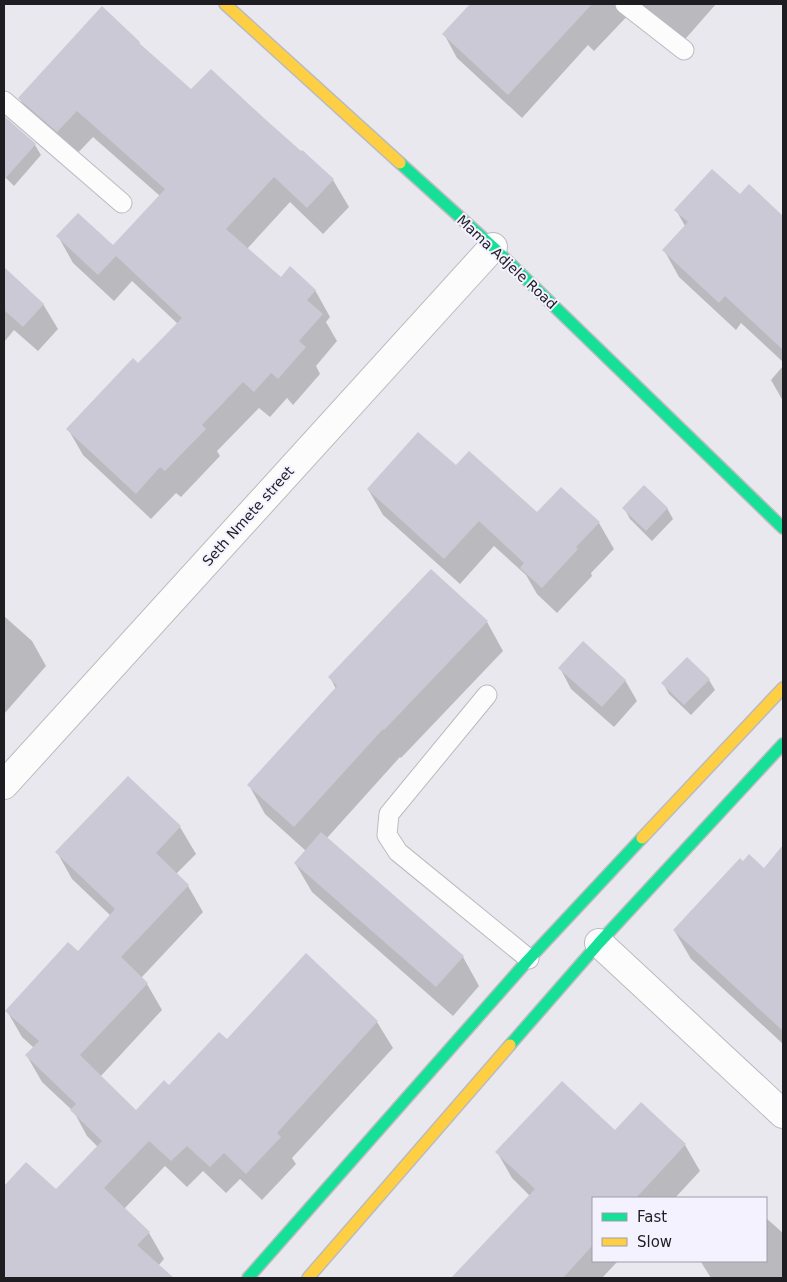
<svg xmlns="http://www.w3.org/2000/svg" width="787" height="1282" viewBox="0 0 787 1282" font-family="'DejaVu Sans',sans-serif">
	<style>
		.shadow { fill: #0003 }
		.building { fill: #ccc9d6 }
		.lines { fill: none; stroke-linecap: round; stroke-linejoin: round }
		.lane-casing { stroke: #bbbbbf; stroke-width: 21 }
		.street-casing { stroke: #bbbbbf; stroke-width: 30 }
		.fast-casing { stroke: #bbbbbf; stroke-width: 14 }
		.slow-casing { stroke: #bbbbbf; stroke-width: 14 }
		.lane { stroke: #fcfcfc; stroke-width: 19 }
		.street { stroke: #fcfcfc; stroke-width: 28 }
		.fast { stroke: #16e098; stroke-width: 11 }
		.slow { stroke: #ffcf43; stroke-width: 11 }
		.labels { text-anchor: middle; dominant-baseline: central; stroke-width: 4; stroke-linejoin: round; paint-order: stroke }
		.street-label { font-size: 14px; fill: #1e1d22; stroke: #f4f2ff }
	</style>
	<rect width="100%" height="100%" fill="#e9e8ee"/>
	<!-- shadow -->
	<g class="shadow">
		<polygon points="472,4 716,4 680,45 635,8 594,51 588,45 522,118 457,58 444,34"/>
		<polygon points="139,42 141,47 191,91 301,153 303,151 333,180 349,207 323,234 290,202 247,249 281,279 315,290 330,317 326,322 337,341 316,366 320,374 293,405 287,398 270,417 259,408 217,451 220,456 181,497 176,493 151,519 83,455 68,429 139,365 178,324 132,281 114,301 73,263 58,236 113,247 160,196 93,137 73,158 35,125 20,99"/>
		<polygon points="4,117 35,145 41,155 14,186 4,176"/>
		<polygon points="749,186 783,218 783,362 741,323 736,330 679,277 664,250 685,226 676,210 740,196"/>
		<polygon points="4,268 43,304 58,329 38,351 14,330 4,342"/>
		<polygon points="783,366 783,401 771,380"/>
		<polygon points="456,467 537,514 599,523 614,549 591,573 592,576 557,613 537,594 526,575 494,546 460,584 383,515 368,489"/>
		<polygon points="624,508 667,508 673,519 652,541 630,519"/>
		<polygon points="4,616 32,641 46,666 4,714"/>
		<polygon points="487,622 503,651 401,758 400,757 327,838 463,957 479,986 453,1016 312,892 295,863 306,851 265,814 249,785 336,689 330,677"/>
		<polygon points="560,668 625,680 637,701 614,727 571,689"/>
		<polygon points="709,680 715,690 691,715 669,694 663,683"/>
		<polygon points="128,778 180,827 196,854 176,874 188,886 203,912 141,978 147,984 162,1010 100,1077 136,1112 227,1041 377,1022 393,1048 292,1158 296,1164 262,1200 240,1179 226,1193 203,1171 187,1187 165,1166 124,1209 149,1233 164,1259 158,1266 172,1278 4,1278 4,1188 26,1163 56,1191 98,1147 87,1136 74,1112 42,1082 27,1056 34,1048 22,1037 7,1011 78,953 111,916 72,879 57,852"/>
		<polygon points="783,860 783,1044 691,959 674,930 743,863 764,869 778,866"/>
		<polygon points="641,1104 685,1145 700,1171 675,1198 593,1198 593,1261 618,1261 602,1278 452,1278 530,1196 512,1178 497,1152 616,1131"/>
		<polygon points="766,1218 783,1233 783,1278 711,1278 701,1262 703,1261 766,1261"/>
	</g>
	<!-- building -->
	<g class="building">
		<polygon points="470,4 592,4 508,95 442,34"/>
		<polygon points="102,6 140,42 139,43 191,89 211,69 265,119 301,151 302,150 334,179 307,208 274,177 226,229 281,277 290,266 316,290 307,300 323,314 299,341 306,347 278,379 271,373 254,392 243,382 202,425 206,429 165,471 160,467 136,494 66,429 133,358 138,363 182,318 116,256 98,275 56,236 78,213 113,245 165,189 77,111 57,132 18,98"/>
		<polygon points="4,116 36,144 4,180"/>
		<polygon points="712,169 740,194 749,184 783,216 783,350 725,296 719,303 662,250 688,222 674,210"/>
		<polygon points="4,267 44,304 23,327 4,310"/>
		<polygon points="418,432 456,465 469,451 537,512 561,487 600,522 576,547 578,549 542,588 520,568 524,563 479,521 444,559 367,489"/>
		<polygon points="644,485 668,508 646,531 622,508"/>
		<polygon points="431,569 488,621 384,730 383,729 294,827 247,785 337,686 328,677"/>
		<polygon points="583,641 626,680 602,707 558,668"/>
		<polygon points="687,657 710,679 684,705 661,683"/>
		<polygon points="128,776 181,826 156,853 189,885 121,957 148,983 80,1055 136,1110 164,1080 169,1085 219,1032 227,1039 306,953 378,1021 277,1133 281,1137 246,1174 224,1153 210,1167 187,1146 171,1161 149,1141 104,1188 150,1232 137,1245 174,1278 4,1278 4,1186 26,1162 56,1189 102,1141 70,1110 76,1104 25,1055 39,1041 5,1011 68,942 78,951 115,909 55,852"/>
		<polygon points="321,832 464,956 436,987 294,863"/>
		<polygon points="783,845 783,1031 673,930 740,858 743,861 749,854 764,868"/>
		<polygon points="562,1081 615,1130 641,1102 686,1144 636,1198 593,1198 593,1245 563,1278 451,1278 535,1189 495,1152"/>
	</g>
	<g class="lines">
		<defs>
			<g id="lane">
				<polyline points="625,4 684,50"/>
				<polyline points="4,101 122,203"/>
				<polyline points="487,695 389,814 387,835 398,852 529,959"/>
			</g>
			<g id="street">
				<polyline points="4,785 493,247"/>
				<polyline points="599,943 783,1114"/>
			</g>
			<g id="fast">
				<polyline points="400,163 493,247 783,528"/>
				<polyline points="510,1045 599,943 783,744"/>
				<polyline points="248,1278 529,959 642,838"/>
			</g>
			<g id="slow">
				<polyline points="225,4 400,163"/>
				<polyline points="642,838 783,688"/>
				<polyline points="308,1278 510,1045"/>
			</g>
		</defs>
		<!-- lane casing -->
		<use href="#lane" class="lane-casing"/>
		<!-- street casing -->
		<use href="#street" class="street-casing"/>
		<!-- fast casing -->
		<use href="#fast" class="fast-casing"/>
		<!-- slow casing -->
		<use href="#slow" class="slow-casing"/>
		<!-- lane -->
		<use href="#lane" class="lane"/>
		<!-- street -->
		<use href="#street" class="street"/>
		<!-- fast -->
		<use href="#fast" class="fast"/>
		<!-- slow -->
		<use href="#slow" class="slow"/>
	</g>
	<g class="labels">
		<!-- street labels -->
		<g class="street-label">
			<text transform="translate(507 262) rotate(43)">Mama Adjele Road</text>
			<text transform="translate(248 516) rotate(-48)">Seth Nmete street</text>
		</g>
	</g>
	<!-- border -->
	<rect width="787" height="1282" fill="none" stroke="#1e1d22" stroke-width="10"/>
	<!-- legend -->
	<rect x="592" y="1197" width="175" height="65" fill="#f4f2ff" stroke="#9e9da7"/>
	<rect x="602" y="1213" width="25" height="8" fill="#16e098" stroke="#9e9da7"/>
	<text x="637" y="1222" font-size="15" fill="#1e1d22">Fast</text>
	<rect x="602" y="1238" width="25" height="8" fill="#ffcf43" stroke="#9e9da7"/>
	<text x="637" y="1247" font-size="15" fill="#1e1d22">Slow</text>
</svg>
